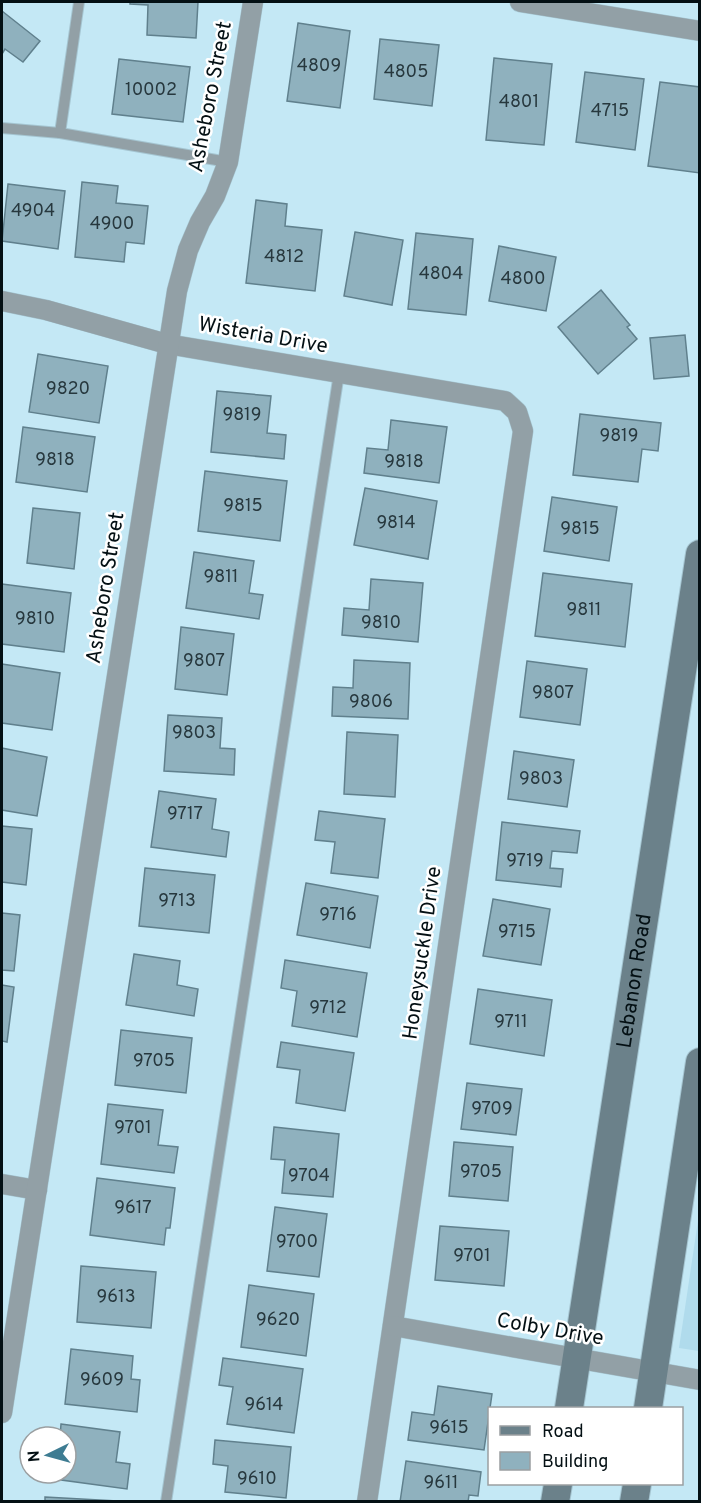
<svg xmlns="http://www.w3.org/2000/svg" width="701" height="1503" viewBox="0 0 701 1503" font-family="Overpass,sans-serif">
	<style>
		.built { fill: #b0dbec }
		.building { fill: #8fb1be; stroke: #60808d; stroke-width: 1.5 }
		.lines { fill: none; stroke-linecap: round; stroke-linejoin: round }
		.lane-casing { stroke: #a5c5d1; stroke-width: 12 }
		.street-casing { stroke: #a5c5d1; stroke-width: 21 }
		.secondary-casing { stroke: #a5c5d1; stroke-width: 30 }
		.lane { stroke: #92a0a6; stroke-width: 10 }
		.street { stroke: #92a0a6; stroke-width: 20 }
		.secondary { stroke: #6b818a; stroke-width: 28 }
		.labels { text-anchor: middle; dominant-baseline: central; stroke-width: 5; stroke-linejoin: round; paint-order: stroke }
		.number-label { font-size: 18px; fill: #27383e }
		.street-label { font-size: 21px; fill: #041014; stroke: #fff }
	</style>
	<rect width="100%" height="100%" fill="#c4e8f5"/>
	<!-- built -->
	<polygon class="built" points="699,1214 699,1351 679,1348"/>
	<!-- building -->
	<g class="building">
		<polygon points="130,2 198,2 196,38 147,35 148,5 130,4"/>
		<polygon points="2,11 40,41 23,62 5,49 2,54"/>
		<polygon points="298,23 350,31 340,108 287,101"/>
		<polygon points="380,39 439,45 432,106 374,99"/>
		<polygon points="494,58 552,64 544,145 486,140"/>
		<polygon points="119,59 190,67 183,122 112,114"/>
		<polygon points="585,72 644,79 635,150 576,142"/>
		<polygon points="660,82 700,87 700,173 648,166"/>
		<polygon points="82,182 118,186 116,203 148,206 144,244 126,242 124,262 75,257"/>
		<polygon points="8,184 65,191 58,249 2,241"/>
		<polygon points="256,200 287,204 285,226 322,230 315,291 246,283"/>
		<polygon points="355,232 403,240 392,305 344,296"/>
		<polygon points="416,233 473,239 466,315 408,309"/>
		<polygon points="499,246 556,257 546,311 489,301"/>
		<polygon points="601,290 630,325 627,327 637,339 598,374 558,327"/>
		<polygon points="685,335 689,376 654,379 650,338"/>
		<polygon points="38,354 108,366 99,423 29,412"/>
		<polygon points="217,391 271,396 267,433 286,435 284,459 211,452"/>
		<polygon points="580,414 661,423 658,451 642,449 638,482 573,475"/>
		<polygon points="391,420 447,427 439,483 364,473 367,448 388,450"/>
		<polygon points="23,427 95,437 87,492 16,482"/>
		<polygon points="205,471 287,481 280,541 198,531"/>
		<polygon points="365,488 437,501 428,559 354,545"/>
		<polygon points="552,497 617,507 609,561 544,551"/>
		<polygon points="33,508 80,513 74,569 27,563"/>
		<polygon points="194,552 254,561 249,593 263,595 259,619 186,608"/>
		<polygon points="543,573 632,584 625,647 535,636"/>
		<polygon points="371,579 423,583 418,642 342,635 344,608 369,610"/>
		<polygon points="2,584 71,593 64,652 2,644"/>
		<polygon points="181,627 234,634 227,695 175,689"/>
		<polygon points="354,660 410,663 408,719 332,716 333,687 353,688"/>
		<polygon points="527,661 587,669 580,725 520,717"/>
		<polygon points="2,664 60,673 52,730 2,723"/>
		<polygon points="168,715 222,718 220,748 235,749 234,775 164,771"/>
		<polygon points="347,732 398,735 395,797 344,794"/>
		<polygon points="2,748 47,757 37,816 2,810"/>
		<polygon points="514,751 574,760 567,807 508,799"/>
		<polygon points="159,791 216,799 212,829 229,832 226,857 151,847"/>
		<polygon points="319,811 385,819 378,878 331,873 335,842 315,840"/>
		<polygon points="502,822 580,831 577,853 552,851 550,868 563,869 561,887 496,880"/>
		<polygon points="2,826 32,829 26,885 2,882"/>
		<polygon points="145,868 215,875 209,933 139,926"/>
		<polygon points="306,883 378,896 370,948 297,935"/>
		<polygon points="493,899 550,909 541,965 483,956"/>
		<polygon points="2,913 20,915 14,971 2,970"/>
		<polygon points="134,954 180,961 177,985 198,989 194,1016 126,1005"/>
		<polygon points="285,960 367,973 357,1037 292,1026 297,991 281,988"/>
		<polygon points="2,985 14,987 7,1042 2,1041"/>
		<polygon points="478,989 552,1000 544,1056 470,1044"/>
		<polygon points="121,1030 192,1038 186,1093 115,1085"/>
		<polygon points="281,1042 354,1053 345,1111 296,1103 300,1070 277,1067"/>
		<polygon points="467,1083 522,1089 516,1135 461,1129"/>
		<polygon points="108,1104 163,1110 158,1145 178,1147 174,1173 101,1164"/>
		<polygon points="274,1127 339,1134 333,1197 282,1193 285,1160 271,1159"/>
		<polygon points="454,1142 513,1147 508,1201 449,1196"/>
		<polygon points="97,1178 175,1188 170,1228 166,1228 164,1245 90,1235"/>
		<polygon points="275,1207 327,1214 319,1277 267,1271"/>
		<polygon points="440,1226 509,1231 504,1286 435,1280"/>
		<polygon points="81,1266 156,1272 151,1328 77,1322"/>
		<polygon points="249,1285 314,1294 306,1356 241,1347"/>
		<polygon points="71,1349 133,1356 131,1379 140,1380 137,1412 65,1404"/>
		<polygon points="223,1358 303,1369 294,1433 227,1424 233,1387 219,1385"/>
		<polygon points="438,1386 492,1394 484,1450 408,1440 412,1412 434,1415"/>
		<polygon points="61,1424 120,1432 116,1462 130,1464 127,1489 54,1479 55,1473 66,1473 66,1437 60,1437"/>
		<polygon points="215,1440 291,1447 286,1498 225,1492 228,1466 213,1464"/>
		<polygon points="406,1461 481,1472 478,1496 469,1495 468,1502 400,1502"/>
		<polygon points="45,1497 117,1501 117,1502 45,1502"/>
	</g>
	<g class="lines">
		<defs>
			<g id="lane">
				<polyline points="2,128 60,133 228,162"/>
				<polyline points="60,133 79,2"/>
				<polyline points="166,1502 339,373"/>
			</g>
			<g id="street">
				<polyline points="520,2 700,31"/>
				<polyline points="2,301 46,310 167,344 505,401 517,412 523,431 367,1502"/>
				<polyline points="2,1184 37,1190"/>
				<polyline points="393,1326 700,1380"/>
				<polyline points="2,1413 177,291 188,250 200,222 215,196 228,162 253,2"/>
			</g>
			<g id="secondary">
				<path id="s1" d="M 569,1408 L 700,554"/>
				<polyline points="648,1408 700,1062"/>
				<polyline points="555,1502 558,1484"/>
				<polyline points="634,1502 637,1484"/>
			</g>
		</defs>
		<!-- lane casing -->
		<use href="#lane" class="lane-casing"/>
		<!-- street casing -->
		<use href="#street" class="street-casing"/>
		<!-- secondary casing -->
		<use href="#secondary" class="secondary-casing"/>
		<!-- lane -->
		<use href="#lane" class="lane"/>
		<!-- street -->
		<use href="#street" class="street"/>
		<!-- secondary -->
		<use href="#secondary" class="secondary"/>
	</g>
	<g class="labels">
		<!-- number labels -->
		<g class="number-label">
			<text x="319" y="66">4809</text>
			<text x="406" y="72">4805</text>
			<text x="151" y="90">10002</text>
			<text x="519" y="102">4801</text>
			<text x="610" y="111">4715</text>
			<text x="33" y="211">4904</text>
			<text x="112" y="224">4900</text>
			<text x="284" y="257">4812</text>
			<text x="441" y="274">4804</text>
			<text x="523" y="279">4800</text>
			<text x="68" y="389">9820</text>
			<text x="242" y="415">9819</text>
			<text x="619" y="436">9819</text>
			<text x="55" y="460">9818</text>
			<text x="404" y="462">9818</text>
			<text x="243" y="506">9815</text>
			<text x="396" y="523">9814</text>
			<text x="580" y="529">9815</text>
			<text x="221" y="577">9811</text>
			<text x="584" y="610">9811</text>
			<text x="35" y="619">9810</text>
			<text x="381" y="623">9810</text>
			<text x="204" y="661">9807</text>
			<text x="553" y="693">9807</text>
			<text x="371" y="702">9806</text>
			<text x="194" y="733">9803</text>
			<text x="541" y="779">9803</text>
			<text x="185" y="814">9717</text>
			<text x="525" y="861">9719</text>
			<text x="177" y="901">9713</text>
			<text x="338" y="915">9716</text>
			<text x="517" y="932">9715</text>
			<text x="328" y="1008">9712</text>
			<text x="511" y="1022">9711</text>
			<text x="154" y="1061">9705</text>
			<text x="492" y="1109">9709</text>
			<text x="133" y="1128">9701</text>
			<text x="481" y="1172">9705</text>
			<text x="309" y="1176">9704</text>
			<text x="133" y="1208">9617</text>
			<text x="297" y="1242">9700</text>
			<text x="472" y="1256">9701</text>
			<text x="116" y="1297">9613</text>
			<text x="278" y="1320">9620</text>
			<text x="102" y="1380">9609</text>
			<text x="264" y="1405">9614</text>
			<text x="449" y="1428">9615</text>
			<text x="257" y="1479">9610</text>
			<text x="441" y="1483">9611</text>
		</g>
		<!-- street labels -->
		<g class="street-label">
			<text transform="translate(211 97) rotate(-79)">Asheboro Street</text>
			<text transform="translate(263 336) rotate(10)">Wisteria Drive</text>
			<text transform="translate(106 588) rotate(-81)">Asheboro Street</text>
			<text transform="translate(423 953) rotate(-82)">Honeysuckle Drive</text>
			<text stroke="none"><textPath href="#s1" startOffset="432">Lebanon Road</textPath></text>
			<text transform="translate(550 1330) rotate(10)">Colby Drive</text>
		</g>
	</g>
	<!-- border -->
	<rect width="701" height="1503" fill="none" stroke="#041014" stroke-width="6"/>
	<!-- legend -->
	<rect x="488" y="1407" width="195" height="78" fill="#ffffff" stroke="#9b9fa1" stroke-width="1.5"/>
	<rect x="500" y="1426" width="30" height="9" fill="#6b818a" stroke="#9b9fa1" stroke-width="1.5"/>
	<text x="542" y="1437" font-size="18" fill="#041014">Road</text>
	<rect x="500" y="1452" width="30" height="18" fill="#8fb1be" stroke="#9b9fa1" stroke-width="1.5"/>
	<text x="542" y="1467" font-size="18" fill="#041014">Building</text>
	<!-- north arrow -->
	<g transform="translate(48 1455) rotate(265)"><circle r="28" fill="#ffffff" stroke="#9b9fa1" stroke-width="1.5"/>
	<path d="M0-4.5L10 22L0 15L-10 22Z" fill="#3e7c92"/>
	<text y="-9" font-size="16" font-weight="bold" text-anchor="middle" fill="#041014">N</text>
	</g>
</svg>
